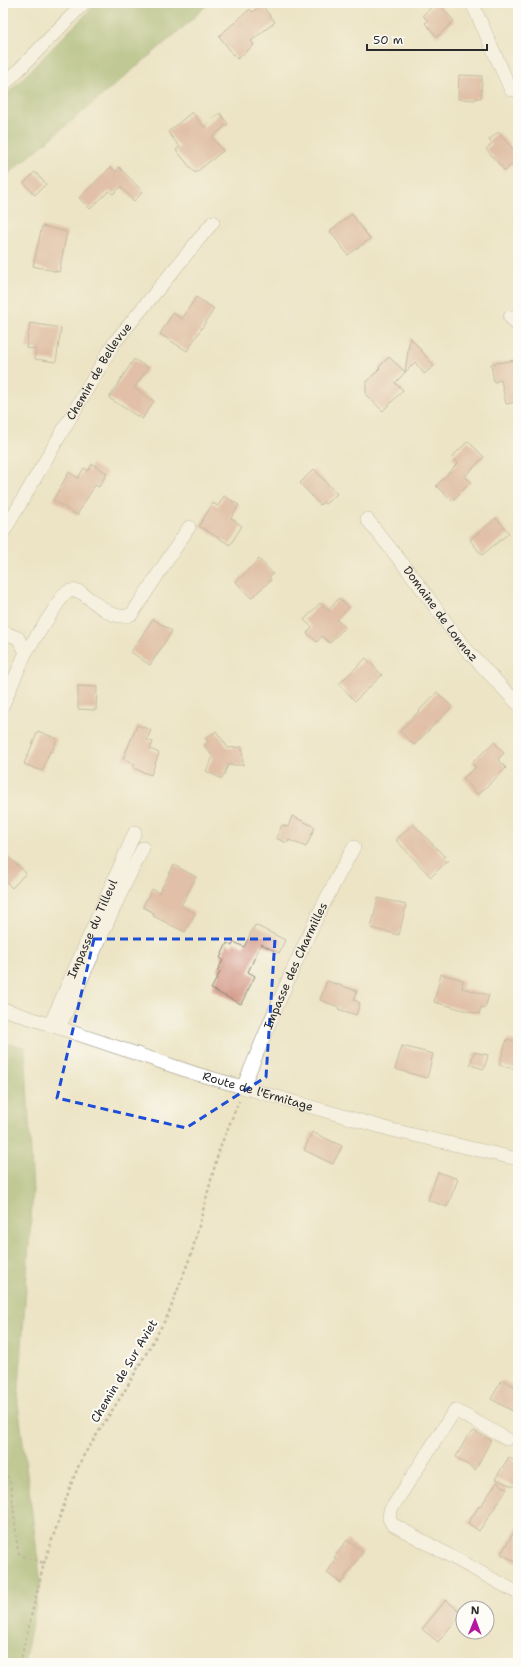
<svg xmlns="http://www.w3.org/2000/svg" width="521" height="1666" viewBox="0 0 521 1666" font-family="'Shantell Sans',sans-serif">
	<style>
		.forest { fill: #8aa75a; stroke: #5a6942 }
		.building { fill: #d29583 }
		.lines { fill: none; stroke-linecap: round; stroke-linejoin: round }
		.minor-casing { stroke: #8c8878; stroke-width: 14 }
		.path { stroke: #8c8878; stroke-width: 2.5; stroke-dasharray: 3 3; stroke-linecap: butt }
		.minor { stroke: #fff; stroke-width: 13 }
		.marked { fill: none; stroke: #1d4ed8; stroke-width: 3; stroke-dasharray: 8 5; stroke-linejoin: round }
		.labels { text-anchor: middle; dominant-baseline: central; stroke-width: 4; stroke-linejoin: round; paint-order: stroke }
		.street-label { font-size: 12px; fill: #2b2b2b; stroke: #fdfcf7 }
	</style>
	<rect width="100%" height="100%" fill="#fdfcf7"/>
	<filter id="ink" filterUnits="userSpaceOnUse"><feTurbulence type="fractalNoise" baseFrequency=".025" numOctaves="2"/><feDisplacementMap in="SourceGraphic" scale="8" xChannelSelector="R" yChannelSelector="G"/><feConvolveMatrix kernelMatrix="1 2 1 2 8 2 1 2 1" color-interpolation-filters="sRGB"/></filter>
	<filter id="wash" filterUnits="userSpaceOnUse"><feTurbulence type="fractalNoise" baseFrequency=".012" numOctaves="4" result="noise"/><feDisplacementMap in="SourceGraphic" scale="16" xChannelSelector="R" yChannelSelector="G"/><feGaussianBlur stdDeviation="0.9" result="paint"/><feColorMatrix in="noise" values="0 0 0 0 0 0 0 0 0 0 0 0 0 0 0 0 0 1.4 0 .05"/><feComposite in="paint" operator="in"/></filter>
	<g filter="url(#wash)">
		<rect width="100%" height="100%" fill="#ece4c4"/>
		<!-- forest -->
		<g class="forest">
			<polygon points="97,3 209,3 185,26 6,176 3,187 3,98"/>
			<polygon points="3,1042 25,1047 33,1190 18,1403 41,1583 24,1663 3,1663"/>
		</g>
		<g id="blocks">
			<!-- building -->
			<g class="building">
				<polygon points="436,3 438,3 454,21 437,37 425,23 428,21 423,15"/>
				<polygon points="262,5 275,22 251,41 254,45 237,59 219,36 250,9 252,12"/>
				<polygon points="459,75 482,76 481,98 475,98 475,100 458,99"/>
				<polygon points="192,112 204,127 220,113 228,124 212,137 223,151 195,173 176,150 180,147 168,132"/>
				<polygon points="498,132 518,155 518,166 511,165 505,171 486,149 492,144 489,140"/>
				<polygon points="111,167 116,172 119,167 143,192 134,201 121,187 113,194 109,191 90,209 79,198"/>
				<polygon points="35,172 46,184 35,195 24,183"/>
				<polygon points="352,214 370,239 348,255 330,231"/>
				<polygon points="42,226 67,232 59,272 33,266"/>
				<polygon points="196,297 214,309 187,351 160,334 173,313 182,319"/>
				<polygon points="30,323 61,328 56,362 35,359 36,349 26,348"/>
				<polygon points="410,337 434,366 424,374 415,362 395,383 403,390 383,411 366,395 366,383 380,368 379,367 389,357 405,372"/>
				<polygon points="134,359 148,368 134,388 154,401 142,419 109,398"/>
				<polygon points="515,360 516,365 518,364 518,402 506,404 501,380 494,382 491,364"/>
				<polygon points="468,441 484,457 465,476 471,482 452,501 436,486 458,463 452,457"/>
				<polygon points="92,464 107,473 99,487 95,485 77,515 53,500 69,472 78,478 84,468 88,471"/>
				<polygon points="314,469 337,494 325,504 323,502 320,505 300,483"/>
				<polygon points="224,496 239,505 231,518 242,526 230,545 199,526 213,503 218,506"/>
				<polygon points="496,518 509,533 482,555 470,540"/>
				<polygon points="259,559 273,574 269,577 271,580 251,598 236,582"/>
				<polygon points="339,598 349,607 337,620 345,627 330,643 322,636 317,642 307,633 312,627 304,620 320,603 328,611"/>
				<polygon points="153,619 172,631 150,665 131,652"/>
				<polygon points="366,658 382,675 355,701 339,684"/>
				<polygon points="78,686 97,687 96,710 78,709"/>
				<polygon points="437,692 452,707 414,745 400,731"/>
				<polygon points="137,725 151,730 147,740 153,742 150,749 159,753 151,775 133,768 135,764 123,759"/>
				<polygon points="38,731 57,739 52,752 50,751 42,771 24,764"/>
				<polygon points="216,731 228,748 242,747 243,765 228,765 222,779 206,771 213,757 204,745 208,742 206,738"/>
				<polygon points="494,742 504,753 498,759 506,768 478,795 463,778 476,767 472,763"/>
				<polygon points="292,816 315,827 306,847 289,840 287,843 276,838 282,825 288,827"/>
				<polygon points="413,824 448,860 431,877 396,840"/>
				<polygon points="3,852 26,873 12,888 3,879"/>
				<polygon points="174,865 196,877 181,906 195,913 185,932 153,916 154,913 143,907 152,889 159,893"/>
				<polygon points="378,898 406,905 399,935 371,928"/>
				<polygon points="255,925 285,940 279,953 261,944 248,972 255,976 241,1004 211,989 220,972 217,971 223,960 220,958 227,943 232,946 234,942 244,947"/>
				<polygon points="441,974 463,980 462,988 489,995 485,1008 481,1007 479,1014 434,1002"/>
				<polygon points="327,981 357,991 354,1000 360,1003 356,1015 338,1009 339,1007 320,1000"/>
				<polygon points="507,1039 518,1042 518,1070 499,1065"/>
				<polygon points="402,1046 433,1054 427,1078 395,1069"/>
				<polygon points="474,1052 488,1055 484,1069 470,1065"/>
				<polygon points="312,1132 342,1146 333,1164 304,1150"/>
				<polygon points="438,1172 458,1179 447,1207 428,1200"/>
				<polygon points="502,1380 518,1388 518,1414 491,1399"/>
				<polygon points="474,1431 491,1440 475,1470 456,1457 467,1437"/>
				<polygon points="509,1457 518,1464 518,1488 495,1479"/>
				<polygon points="497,1482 507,1489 479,1531 468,1523 479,1506 480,1507"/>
				<polygon points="518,1525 518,1563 501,1554"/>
				<polygon points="347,1540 363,1552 341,1583 327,1573 336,1559 334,1558"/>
				<polygon points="446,1600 462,1613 438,1642 422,1629"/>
			</g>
		</g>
	</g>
	<g filter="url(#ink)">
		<use href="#blocks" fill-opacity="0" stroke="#8c8878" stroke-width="1"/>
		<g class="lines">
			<defs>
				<g id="minor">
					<polyline points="472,3 511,90"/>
					<polyline points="3,86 84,3"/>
					<polyline points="510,317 518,326"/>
					<path id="s1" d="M 367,519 L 414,578 L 464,647 L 518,704"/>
					<path id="s2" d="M 3,533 L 114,343 L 213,222"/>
					<polyline points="3,632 18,638 26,652 3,705"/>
					<path d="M 26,652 L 64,594 C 70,590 75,589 82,593 C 95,602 114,623 132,614 L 189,527"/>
					<path id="s3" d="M 3,1009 L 197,1074 L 392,1130 L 518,1159"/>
					<path id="s4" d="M 50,1025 L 135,832"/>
					<polyline points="59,1028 125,884 143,848"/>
					<path id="s5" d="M 243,1087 C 277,1005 310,924 354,847"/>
					<polyline points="507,1439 455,1410 390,1511 389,1518 392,1524 518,1593"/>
				</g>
			</defs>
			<!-- minor casing -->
			<use href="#minor" class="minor-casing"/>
			<!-- path -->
			<g class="path">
				<polyline points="3,1095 7,1144 3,1164"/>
				<path d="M 3,1464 L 11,1485 L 18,1552 C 24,1559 35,1560 44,1563"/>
				<polyline points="20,1663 44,1563 73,1479 82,1458 127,1387 168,1315 192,1252 219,1150 239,1101"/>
			</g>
			<!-- minor -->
			<use href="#minor" class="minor"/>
		</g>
	</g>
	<!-- marked area -->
	<path d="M0 0H521V1666H0ZM 94,939 L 275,939 L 266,1077 L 186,1128 L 57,1098 Z" fill="#ece4c4" fill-opacity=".55" fill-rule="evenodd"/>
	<path class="marked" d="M 94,939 L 275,939 L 266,1077 L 186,1128 L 57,1098 Z"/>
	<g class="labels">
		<!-- street labels -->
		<g class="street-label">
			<text stroke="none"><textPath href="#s2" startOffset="188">Chemin de Bellevue</textPath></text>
			<text stroke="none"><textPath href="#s1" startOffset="120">Domaine de Lonnaz</textPath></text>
			<text stroke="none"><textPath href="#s4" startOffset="105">Impasse du Tilleul</textPath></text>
			<text stroke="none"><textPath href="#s5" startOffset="132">Impasse des Charmilles</textPath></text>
			<text stroke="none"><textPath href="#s3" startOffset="268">Route de l'Ermitage</textPath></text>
			<text transform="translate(124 1371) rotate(-59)">Chemin de Sur Aviet</text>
		</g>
	</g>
	<!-- margin -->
	<rect width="521" height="1666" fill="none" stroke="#fdfcf7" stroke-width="16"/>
	<!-- north arrow -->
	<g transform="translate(475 1620) rotate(1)"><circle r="19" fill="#fdfcf7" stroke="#a9a8a5"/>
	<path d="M0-3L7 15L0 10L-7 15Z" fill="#b5179e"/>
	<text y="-6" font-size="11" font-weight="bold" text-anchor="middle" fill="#2b2b2b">N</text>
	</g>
	<!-- scale -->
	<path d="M367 44v6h120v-6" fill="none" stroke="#2b2b2b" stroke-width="2"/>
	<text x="373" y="44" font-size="12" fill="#2b2b2b" stroke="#fdfcf7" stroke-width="3" paint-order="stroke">50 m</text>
</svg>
